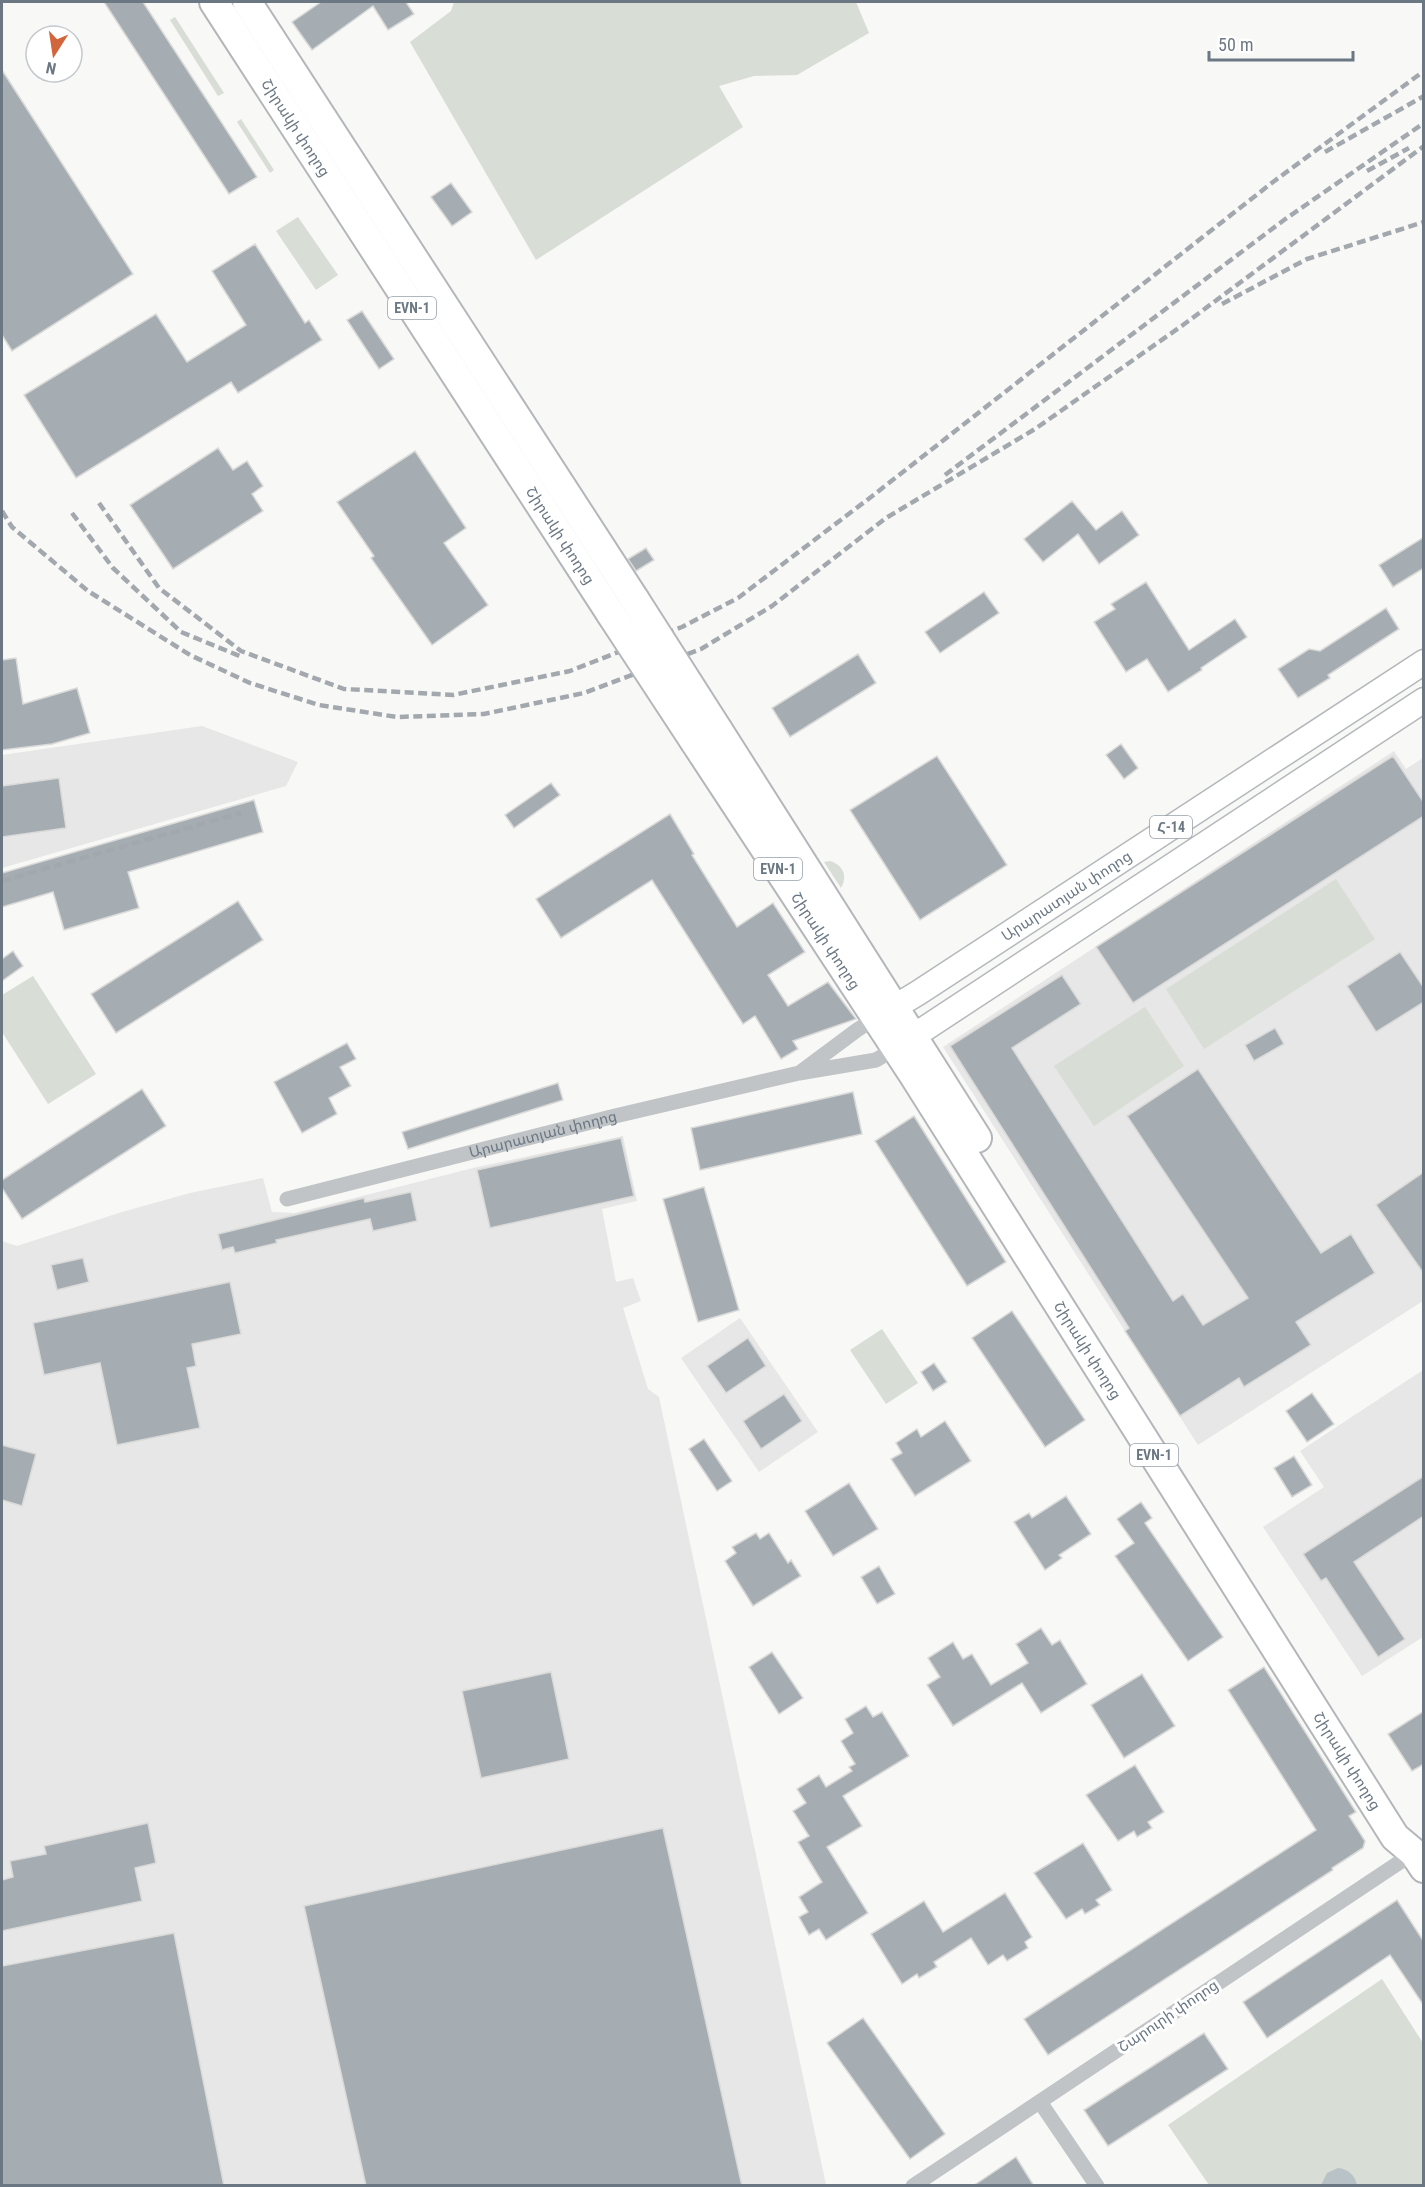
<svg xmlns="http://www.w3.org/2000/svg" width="1425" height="2187" viewBox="0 0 1425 2187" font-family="'Roboto Condensed','Noto Sans Armenian',sans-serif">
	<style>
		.built { fill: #e6e7e6 }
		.green { fill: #d8ddd6 }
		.water { fill: #b9c2c7 }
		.building { fill: #a6adb2; stroke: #dadad9; stroke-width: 1.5 }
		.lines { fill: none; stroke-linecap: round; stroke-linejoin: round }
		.primary-casing { stroke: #b4b8bb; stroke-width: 27 }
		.highway-casing { stroke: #b4b7ba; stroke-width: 32 }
		.street { stroke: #c0c4c7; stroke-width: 15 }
		.primary { stroke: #fff; stroke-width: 24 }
		.highway { stroke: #fff; stroke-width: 28 }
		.rail { stroke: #a2a8ad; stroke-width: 4.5; stroke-dasharray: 9 4.5; stroke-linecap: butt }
		.highway-bridge-casing { stroke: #b4b7ba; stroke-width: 32; stroke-linecap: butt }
		.highway-bridge { stroke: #fff; stroke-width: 28 }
		.labels { text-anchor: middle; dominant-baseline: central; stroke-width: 6; stroke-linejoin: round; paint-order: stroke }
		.shield { fill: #fff; stroke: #97a0a9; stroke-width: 1.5 }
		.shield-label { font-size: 14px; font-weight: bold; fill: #6b7884 }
		.street-label { font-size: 15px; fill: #6b7884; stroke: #fff }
	</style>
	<rect width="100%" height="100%" fill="#f8f8f6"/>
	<!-- built -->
	<g class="built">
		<polygon points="202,726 298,762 286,786 2,868 2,755"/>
		<polygon points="1394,751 1406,769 1423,758 1423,1301 1198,1445 943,1047"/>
		<polygon points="623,1136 637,1201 602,1209 616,1282 633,1278 641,1301 623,1308 648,1389 659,1397 826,2185 2,2186 2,1241 17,1246 122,1212 190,1193 263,1178 272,1212 295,1213 477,1167"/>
		<polygon points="740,1318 818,1432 759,1472 681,1358"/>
		<polygon points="1423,1370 1423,1637 1362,1676 1263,1527 1324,1487 1300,1451"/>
	</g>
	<!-- green -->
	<g class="green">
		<polygon points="454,2 856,2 869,33 797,75 754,76 719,86 743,127 536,260 410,42 451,11"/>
		<polygon points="175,17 224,93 218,96 170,20"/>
		<polygon points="241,119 274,170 270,173 237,122"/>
		<polygon points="298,217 338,275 316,290 276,231"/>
		<path d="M 830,861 C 843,865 848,876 841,888 L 824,862 Z"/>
		<polygon points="1336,879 1375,939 1204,1049 1166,989"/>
		<polygon points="33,976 96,1074 48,1104 2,1032 2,995"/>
		<polygon points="1145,1007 1184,1066 1094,1126 1054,1066"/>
		<polygon points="882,1329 918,1383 886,1404 850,1350"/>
		<polygon points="1382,1979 1423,2043 1423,2185 1209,2185 1168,2125"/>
	</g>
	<!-- water -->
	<path class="water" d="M 1338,2168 C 1348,2169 1355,2175 1357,2185 L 1321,2185 L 1327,2173 Z"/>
	<!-- building -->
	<g class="building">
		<polygon points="104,2 143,2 257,177 229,194"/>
		<polygon points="321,2 406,2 414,14 388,30 373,6 312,50 292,22"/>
		<polygon points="2,70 133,274 12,351 2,335"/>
		<polygon points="451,183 472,212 452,226 431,197"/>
		<polygon points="255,244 305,323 309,320 322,340 238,393 231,382 76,478 24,395 156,314 187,362 246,325 212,271"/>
		<polygon points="362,311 394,359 379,369 347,320"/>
		<polygon points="218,448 233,470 247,461 263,486 252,494 263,511 173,569 130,505"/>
		<polygon points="415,451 466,528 444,543 488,605 432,645 371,558 374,556 337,502"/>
		<polygon points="1072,501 1096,530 1122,511 1139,535 1099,564 1078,534 1043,562 1024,539"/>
		<polygon points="1424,537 1424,568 1393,587 1379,565"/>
		<polygon points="646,548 654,560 636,571 628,559"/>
		<polygon points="1146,582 1189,650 1235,619 1247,637 1201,668 1202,670 1168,692 1147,659 1126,672 1094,622 1115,609 1111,604"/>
		<polygon points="984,592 999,613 940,653 925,632"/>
		<polygon points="1386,608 1399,629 1328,675 1330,678 1298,698 1278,669 1309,649 1320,651"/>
		<polygon points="858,654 876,683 790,737 772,708"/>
		<polygon points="16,658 23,704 77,688 90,733 52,744 2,750 2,660"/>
		<polygon points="1121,744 1138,768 1124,779 1106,755"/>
		<polygon points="937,756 1007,865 920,920 850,810"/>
		<polygon points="1393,756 1424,803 1424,816 1133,1003 1096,947"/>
		<polygon points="59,778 66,828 2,837 2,786"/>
		<polygon points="551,783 560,795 514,828 505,815"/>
		<polygon points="254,800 263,832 128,872 139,908 64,930 53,892 2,907 2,873"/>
		<polygon points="670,814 694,854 692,855 737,927 773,903 805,952 768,975 788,1006 828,982 856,1019 793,1041 798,1049 781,1059 755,1016 743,1024 652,880 561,938 536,899"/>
		<polygon points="238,901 263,940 116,1033 91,994"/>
		<polygon points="13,951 23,966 2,981 2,959"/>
		<polygon points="1400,952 1424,988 1424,1002 1376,1032 1347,986"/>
		<polygon points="1062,975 1081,1004 1012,1048 1173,1301 1183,1294 1203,1325 1248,1298 1127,1116 1198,1069 1321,1253 1351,1234 1375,1273 1296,1322 1311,1345 1244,1387 1239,1378 1180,1416 1125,1331 1129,1328 950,1046"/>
		<polygon points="1275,1028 1284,1044 1254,1061 1245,1045"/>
		<polygon points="347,1043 356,1059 340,1067 351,1086 329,1098 337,1114 302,1133 274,1082"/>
		<polygon points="558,1083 563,1100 408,1149 402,1132"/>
		<polygon points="142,1089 166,1126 22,1219 2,1188 2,1180"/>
		<polygon points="853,1092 862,1134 700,1170 691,1128"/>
		<polygon points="914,1116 1006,1262 967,1286 875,1141"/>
		<polygon points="621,1138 634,1196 490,1228 477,1170"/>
		<polygon points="1424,1172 1424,1274 1376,1205"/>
		<polygon points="704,1187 739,1310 698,1322 663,1199"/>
		<polygon points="411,1192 417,1221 373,1231 370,1219 276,1240 277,1243 235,1253 233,1247 222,1250 218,1234 364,1198 365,1202"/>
		<polygon points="83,1258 89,1282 57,1290 51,1265"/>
		<polygon points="230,1282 241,1334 192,1344 196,1366 187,1368 200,1428 117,1445 100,1363 44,1375 33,1323"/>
		<polygon points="1012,1311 1085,1420 1045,1447 972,1338"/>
		<polygon points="748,1338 766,1366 726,1393 707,1366"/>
		<polygon points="934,1363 947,1382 933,1391 921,1372"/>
		<polygon points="1312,1393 1334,1424 1307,1442 1286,1411"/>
		<polygon points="784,1394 802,1421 761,1449 743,1421"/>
		<polygon points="945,1421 971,1461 915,1496 891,1459 902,1453 896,1443 917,1429 921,1437"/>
		<polygon points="704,1439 732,1481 717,1491 689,1449"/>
		<polygon points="2,1445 36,1454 22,1506 2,1500"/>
		<polygon points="1294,1456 1312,1485 1292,1497 1274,1468"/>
		<polygon points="1424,1476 1424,1516 1354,1562 1405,1639 1378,1657 1326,1578 1321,1581 1303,1554"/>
		<polygon points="849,1483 878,1529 833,1556 805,1511"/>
		<polygon points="1066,1496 1091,1534 1059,1555 1062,1558 1045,1570 1014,1522 1029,1513 1032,1518"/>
		<polygon points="1141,1502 1152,1518 1145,1523 1223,1637 1188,1661 1115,1556 1134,1543 1117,1519"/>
		<polygon points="756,1533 760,1539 769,1533 788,1563 791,1560 801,1576 753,1606 725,1561 736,1553 732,1547"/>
		<polygon points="879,1566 895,1594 877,1604 861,1577"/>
		<polygon points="1041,1628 1052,1645 1060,1640 1087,1684 1041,1713 1022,1683 953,1726 927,1685 940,1677 928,1658 953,1642 963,1659 972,1654 991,1685 1028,1663 1016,1644"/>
		<polygon points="772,1652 803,1698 779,1714 749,1667"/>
		<polygon points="1264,1667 1356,1812 1349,1816 1365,1841 1363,1848 1332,1868 1333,1870 1048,2055 1024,2019 1316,1830 1228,1690"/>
		<polygon points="551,1672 569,1759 481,1778 462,1691"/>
		<polygon points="1142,1674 1175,1726 1124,1758 1091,1705"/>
		<polygon points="866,1706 873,1717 882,1712 909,1756 843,1796 862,1826 827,1847 868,1913 826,1940 819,1929 809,1935 799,1917 808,1912 799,1897 822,1882 798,1842 809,1836 793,1811 806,1803 797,1789 819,1775 826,1787 852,1771 849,1767 855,1764 841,1741 853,1733 845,1719"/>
		<polygon points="1424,1711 1424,1764 1412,1771 1388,1734"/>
		<polygon points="1135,1765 1164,1812 1148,1822 1152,1828 1137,1837 1134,1831 1118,1841 1086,1795"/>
		<polygon points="148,1823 156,1863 135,1868 142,1901 2,1931 2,1880 13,1877 10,1861 46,1854 44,1846"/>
		<polygon points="663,1828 742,2186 366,2186 304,1906"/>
		<polygon points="1083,1843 1112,1890 1096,1900 1100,1905 1085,1914 1082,1909 1066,1919 1034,1873"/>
		<polygon points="1005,1893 1032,1937 1025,1942 1028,1948 1007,1961 1003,1955 988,1965 971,1938 934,1962 937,1967 919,1978 917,1974 902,1984 871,1934 924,1901 943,1932"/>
		<polygon points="1397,1900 1424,1942 1424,2006 1390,1955 1267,2038 1243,2002"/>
		<polygon points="174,1933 224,2186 2,2186 2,1966"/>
		<polygon points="863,2018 945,2134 910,2159 827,2043"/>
		<polygon points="1204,2033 1228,2069 1108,2146 1084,2110"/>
		<polygon points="1016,2157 1034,2186 973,2186"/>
	</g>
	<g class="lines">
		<defs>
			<g id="primary">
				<path id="s2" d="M 878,1017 L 918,993 L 1424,662"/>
				<polyline points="897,1047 1424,700"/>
			</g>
			<g id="highway">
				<path id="s3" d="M 214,2 L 611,614"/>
				<polyline points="247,2 635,600"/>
				<polyline points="718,730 977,1138"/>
				<path id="s4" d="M 695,742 L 913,1074 L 1395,1837 L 1414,1853 L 1424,1868"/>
			</g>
		</defs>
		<!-- primary casing -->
		<use href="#primary" class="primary-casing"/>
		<!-- highway casing -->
		<use href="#highway" class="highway-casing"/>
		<!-- street -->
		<g class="street">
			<polyline points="802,1071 857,1030 876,1018"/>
			<path id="s1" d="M 287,1199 L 615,1116 L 799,1073 L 876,1060 L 896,1048"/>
			<polyline points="1040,2102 1097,2186"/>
			<polyline points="913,2186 1418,1850"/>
		</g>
		<!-- primary -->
		<use href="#primary" class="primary"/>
		<!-- highway -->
		<use href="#highway" class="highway"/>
		<!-- rail -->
		<g class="rail">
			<polyline points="1325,152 1424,96"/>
			<polyline points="1367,171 1409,148"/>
			<polyline points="1222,304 1307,259 1424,222"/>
			<polyline points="945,475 1284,220 1424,123"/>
			<polyline points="99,503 159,588 241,651 344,689 453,695 570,671 682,627 738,598 871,497 1273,182 1424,71"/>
			<polyline points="2,511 12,527 88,591 190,655 250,683 319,705 397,717 484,714 584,693 701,649 772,606 886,518 1035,429 1183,325 1424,146"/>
			<polyline points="72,513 113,568 181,632 242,657"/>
			<polyline points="2,881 241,813"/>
		</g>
		<defs>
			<g id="highway-bridge">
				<polyline points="635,600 718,730"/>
				<polyline points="611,614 695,742"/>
			</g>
		</defs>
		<!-- highway-bridge casing -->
		<use href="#highway-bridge" class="highway-bridge-casing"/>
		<!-- highway-bridge -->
		<use href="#highway-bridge" class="highway-bridge"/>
	</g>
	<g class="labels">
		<!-- shield labels -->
		<g class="shield">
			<rect x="388" y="297" width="48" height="22" rx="4.5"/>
			<rect x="1150" y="816" width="42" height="22" rx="4.5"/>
			<rect x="754" y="858" width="48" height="22" rx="4.5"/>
			<rect x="1130" y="1444" width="48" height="22" rx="4.5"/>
		</g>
		<g class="shield-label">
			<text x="412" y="308">EVN-1</text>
			<text x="1171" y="827">Հ-14</text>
			<text x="778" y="869">EVN-1</text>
			<text x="1154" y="1455">EVN-1</text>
		</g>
		<!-- street labels -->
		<g class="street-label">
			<text stroke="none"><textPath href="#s3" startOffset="150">Շիրակի փողոց</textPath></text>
			<text stroke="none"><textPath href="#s3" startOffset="636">Շիրակի փողոց</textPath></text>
			<text stroke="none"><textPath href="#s2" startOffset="224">Արարատյան փողոց</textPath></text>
			<text stroke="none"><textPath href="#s4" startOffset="238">Շիրակի փողոց</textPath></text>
			<text stroke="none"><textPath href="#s1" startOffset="264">Արարատյան փողոց</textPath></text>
			<text stroke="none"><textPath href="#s4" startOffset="724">Շիրակի փողոց</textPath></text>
			<text stroke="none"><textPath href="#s4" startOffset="1210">Շիրակի փողոց</textPath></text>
			<text transform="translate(1168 2016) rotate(-34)">Շարուրի փողոց</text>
		</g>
	</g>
	<!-- border -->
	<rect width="1425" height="2187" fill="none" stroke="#6b7884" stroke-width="6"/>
	<!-- north arrow -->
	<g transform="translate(54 54) rotate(192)"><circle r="28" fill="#ffffff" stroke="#c4c9ce" stroke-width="1.5"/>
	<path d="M0-4.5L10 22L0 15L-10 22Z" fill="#d3653c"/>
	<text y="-9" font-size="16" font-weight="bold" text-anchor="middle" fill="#6b7884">N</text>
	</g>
	<!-- scale -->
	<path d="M1209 51v9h144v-9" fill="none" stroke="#6b7884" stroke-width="3"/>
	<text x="1218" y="51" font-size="18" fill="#6b7884" stroke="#ffffff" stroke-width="4.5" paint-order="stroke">50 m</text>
</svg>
